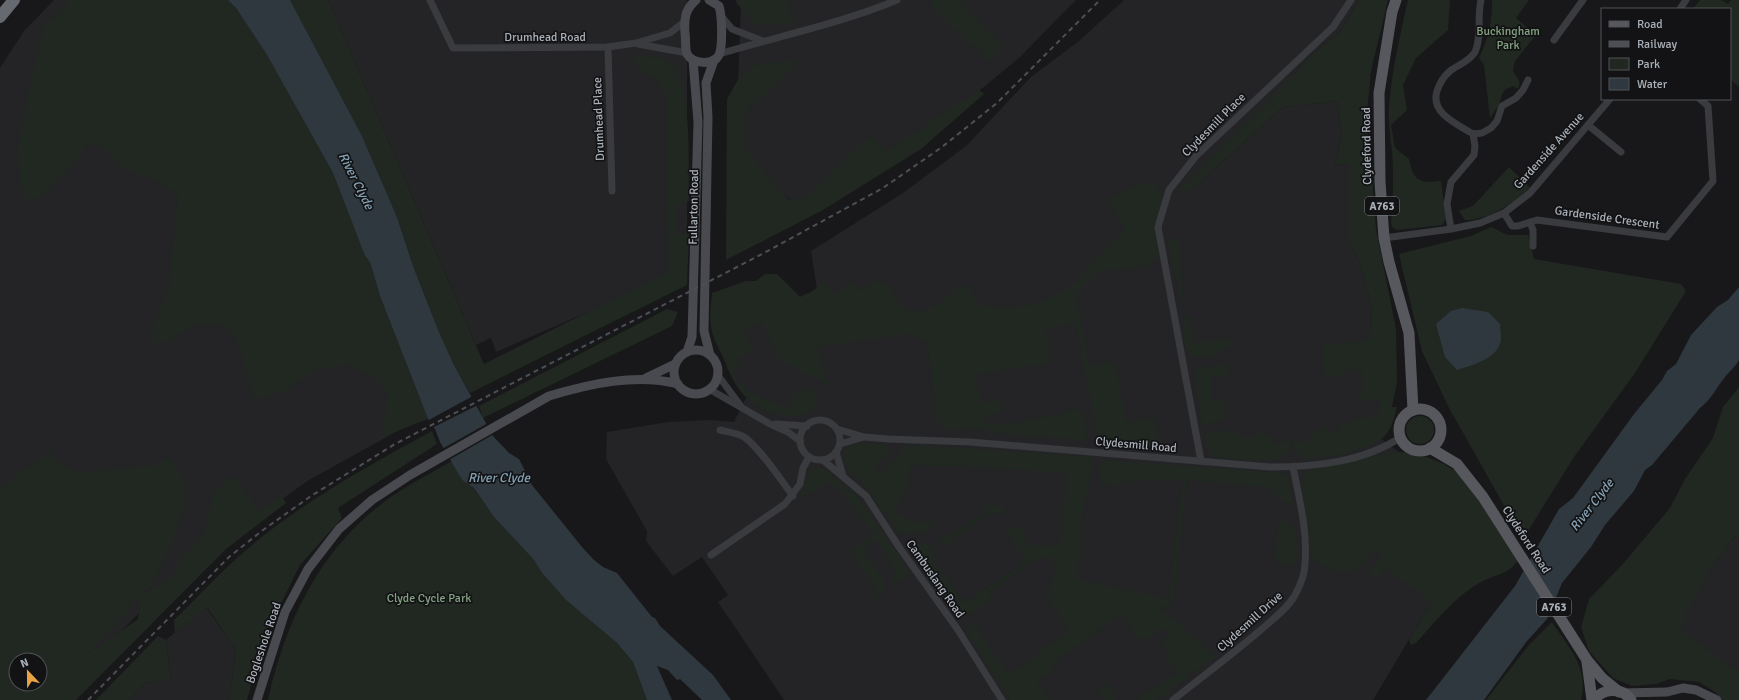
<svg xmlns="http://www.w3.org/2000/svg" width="1739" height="700" viewBox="0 0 1739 700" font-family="Signika,sans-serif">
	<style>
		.built { fill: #242427; fill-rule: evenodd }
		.green { fill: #202821; fill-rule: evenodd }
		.water { fill: #2f383e }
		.pier { fill: #18181a }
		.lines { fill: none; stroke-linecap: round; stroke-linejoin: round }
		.street { stroke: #393b3f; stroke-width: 7 }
		.secondary { stroke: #484a4f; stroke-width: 9 }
		.primary { stroke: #56585e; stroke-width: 11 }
		.highway { stroke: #666970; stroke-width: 12 }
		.rail { stroke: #4d4f54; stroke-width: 2; stroke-dasharray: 5 4; stroke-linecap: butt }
		.labels { text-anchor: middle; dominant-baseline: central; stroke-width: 3.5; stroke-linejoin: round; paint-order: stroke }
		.shield { fill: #131315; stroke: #7d8288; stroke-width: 1 }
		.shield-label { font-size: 11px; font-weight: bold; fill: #abb1b9 }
		.park-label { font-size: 12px; fill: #84a383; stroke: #131315 }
		.street-label { font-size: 12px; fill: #abb1b9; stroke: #131315 }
		.water-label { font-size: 13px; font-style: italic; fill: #84a1b2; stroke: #131315 }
	</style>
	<rect width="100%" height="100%" fill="#18181a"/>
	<!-- built -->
	<g class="built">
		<path d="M 54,0 L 219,0 L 423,417 L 309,480 L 182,570 L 52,700 L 0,700 L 0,68 L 24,31 ZM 16,660 L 40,660 L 40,684 L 16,684 Z"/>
		<polygon points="328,0 687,0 687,269 496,352 491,338 476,345"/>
		<polygon points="741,0 1076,0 1020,57 922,138 804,214 736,147"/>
		<polygon points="1124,0 1359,0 1341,31 1310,56 1191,190 1283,107 1337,101 1342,134 1335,165 1349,164 1349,238 1362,270 1372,308 1371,331 1381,344 1381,439 1413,462 1495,536 1426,611 1373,700 784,700 718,602 728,595 702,557 673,576 646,541 647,531 606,459 607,432 668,422 710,420 734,422 746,398 727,368 739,325 817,289 811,251 903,193 966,146 1031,77 1079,41"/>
		<polygon points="1739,531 1739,694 1668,623"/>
		<polygon points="206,607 236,650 229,700 129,700 145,683 171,679 166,640"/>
	</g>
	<!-- green -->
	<g class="green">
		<polygon points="69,0 228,0 236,8 267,55 333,173 365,256 370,262 380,296 428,419 382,437 380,432 384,425 388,394 376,378 348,364 314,371 287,390 254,399 237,339 222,324 193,325 171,340 153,343 152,329 169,288 178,194 150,178 120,168 107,148 88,144 69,169 40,198 27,200 20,183 17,150 43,27 62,10"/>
		<path d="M 290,0 L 328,0 L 484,364 L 669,271 L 667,95 L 654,77 L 640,69 L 632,58 L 634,55 C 643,57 660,57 668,61 C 694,74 688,173 689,201 L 676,206 L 676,234 L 689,234 L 687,285 L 470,393 L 454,365 L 439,332 L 413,266 L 397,217 L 362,136 Z"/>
		<polygon points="735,0 787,0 794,23 757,25 738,5"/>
		<polygon points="930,0 959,0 1004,46 989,61 933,8"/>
		<path d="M 1359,0 L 1388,0 L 1371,71 L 1366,123 L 1370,149 L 1376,229 L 1396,329 L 1397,382 L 1392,407 L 1397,407 C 1395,414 1393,424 1389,430 C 1377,453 1328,456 1304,460 L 1301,455 L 1294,450 L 1293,441 L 1299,440 L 1302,444 L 1311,439 L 1309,434 L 1327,428 L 1327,433 L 1340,430 L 1339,426 L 1380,413 L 1380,399 L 1359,402 L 1357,393 L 1363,393 L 1361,369 L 1343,370 L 1343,376 L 1325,377 L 1323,345 L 1364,341 L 1371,331 L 1372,308 L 1362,270 L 1349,238 L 1349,164 L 1335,165 L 1342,134 L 1337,101 L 1283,107 L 1191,190 L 1179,189 L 1295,73 L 1310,56 L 1341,31 Z"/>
		<path d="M 1408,0 L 1450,0 L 1448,30 L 1416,58 L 1403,85 L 1407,110 L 1391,125 L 1395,148 L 1409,159 C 1414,182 1419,183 1441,181 L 1446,219 L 1442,225 L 1398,230 L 1392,227 L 1391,222 C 1393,199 1394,175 1392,151 C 1390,136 1388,121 1389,106 C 1392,70 1400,35 1408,0 Z"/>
		<path d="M 1492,0 L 1529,0 L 1516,18 L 1536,35 L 1515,61 L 1513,71 C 1517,78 1523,82 1517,89 L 1514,86 L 1506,89 L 1502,94 L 1499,105 L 1490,118 L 1484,65 L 1479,58 C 1489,37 1492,23 1492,0 Z"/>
		<polygon points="1700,0 1721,0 1728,4 1731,0 1739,0 1739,87 1730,79 1730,9 1693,9"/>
		<polygon points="801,61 743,114 743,147 789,200 804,199 870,136 886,151 979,90 984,94 921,149 823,210 726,260 727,99 740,76 760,63"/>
		<path d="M 1509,167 L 1530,188 C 1513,203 1489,220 1465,220 L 1459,211 L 1473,206 Z"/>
		<path d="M 1140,183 L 1157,184 L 1163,199 L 1157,228 L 1159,257 L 1150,265 L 1097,272 L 1080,289 L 1074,304 L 1078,305 L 1090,366 L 1115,362 L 1126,423 L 1155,418 L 1159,446 L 1098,442 L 1076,323 L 1045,329 L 1051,363 L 976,375 L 980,403 L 1001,400 L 1003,412 L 983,416 L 986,424 C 1011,426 1055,416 1078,408 C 1085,415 1088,430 1085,440 L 1002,434 L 976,428 L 945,430 L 937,421 L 927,340 L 909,334 L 818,347 L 829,389 L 819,379 L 805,375 L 805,373 L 779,360 L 761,322 L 744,329 L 753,350 L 737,358 L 740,363 L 734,371 C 737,393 770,400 788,408 L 798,388 L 812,391 L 816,399 L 814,409 C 792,424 758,413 742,393 C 733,383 728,368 722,355 C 718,347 712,336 711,327 C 709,315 711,304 712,293 L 746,281 L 756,281 L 765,274 L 777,274 L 800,297 L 811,292 L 825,282 L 835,294 L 854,281 L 859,291 C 865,288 873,280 880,281 C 888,281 899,303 904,310 L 914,312 L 927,309 L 948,298 L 955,289 L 967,284 L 974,298 L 984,306 L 1008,308 L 1034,304 L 1062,292 L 1077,281 L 1096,259 L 1124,231 L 1123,225 L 1108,200 Z"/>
		<polygon points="1491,227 1507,235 1528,235 1534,259 1681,284 1686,291 1635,373 1574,457 1523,539 1449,408 1422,351 1399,254 1471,236"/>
		<polygon points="1178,237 1183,296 1180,298 1167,240"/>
		<polygon points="667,309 678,312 672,326 483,418 479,406"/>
		<path d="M 1189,316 L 1193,342 L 1231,339 L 1235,343 C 1224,352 1196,367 1186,348 C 1182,340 1184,326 1183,317 Z"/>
		<polygon points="1221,364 1228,366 1229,375 1211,376 1212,400 1224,400 1225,416 1222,421 1203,425 1194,371 1200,368"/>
		<polygon points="1739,387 1739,538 1735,536 1706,574 1700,591 1684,615 1687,621 1680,630 1739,673 1739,700 1723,700 1715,692 1699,682 1670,679 1656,684 1632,686 1613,678 1589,651 1581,627 1589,599 1623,564 1670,508 1685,479 1713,438 1723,407"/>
		<circle cx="1420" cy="430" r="14"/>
		<polygon points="1216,430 1239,433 1240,437 1255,437 1255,433 1263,433 1272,436 1271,441 1281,445 1283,440 1289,442 1289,450 1280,460 1249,461 1216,457 1207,448 1205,433"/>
		<path d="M 432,431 L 437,444 L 338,508 L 342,518 L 300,565 L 264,638 L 247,700 L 229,700 L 236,650 L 207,607 L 175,633 L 174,620 C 198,597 220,572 246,550 C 302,502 368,466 432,431 Z"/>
		<path d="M 859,443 L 887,444 L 890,450 L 889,453 L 876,464 L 878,476 L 899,456 L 904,446 L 907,445 L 1087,456 L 1091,460 L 1092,465 L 1087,499 L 1084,499 L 1077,579 L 1169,599 L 1183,480 L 1123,481 L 1122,486 C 1113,485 1100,487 1099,475 C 1099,468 1100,464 1104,460 L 1283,473 L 1289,480 L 1294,505 L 1289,506 L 1271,492 L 1271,487 L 1187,480 L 1173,603 L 1161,608 L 1217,657 L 1187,675 L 1188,677 L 1157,700 L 1137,700 L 1177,672 L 1166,655 L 1169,651 L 1160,644 L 1169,632 L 1160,629 C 1138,650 1137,637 1126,617 L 1119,616 L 1050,665 L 1054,670 L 1037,683 L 1050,700 L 1010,700 L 967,632 C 969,626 972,623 978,622 L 981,624 L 976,627 L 1009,675 L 1070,629 L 1046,596 L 1051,592 L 1049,587 L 1054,583 L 1052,577 L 1058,573 L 1050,558 L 1040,557 L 989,592 L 991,598 L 990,601 L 964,619 L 957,618 L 916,560 C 914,553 913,550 917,544 C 927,542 930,547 936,553 L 934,564 L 940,569 L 965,603 L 1026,561 L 1003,527 L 1025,529 L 1025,545 L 1061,546 L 1067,473 L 977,467 L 910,465 L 908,490 L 904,491 L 901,499 L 897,501 L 898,505 L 894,508 C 902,521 915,521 929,523 L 930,520 L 935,524 L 928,530 L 903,536 L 897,531 L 864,484 L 849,471 L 845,466 L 843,452 L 851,445 Z"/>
		<path d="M 48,451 L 74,473 L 155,465 L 170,457 L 185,481 L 186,499 L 173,541 L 152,584 L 85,656 L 138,619 L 142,595 L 171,578 L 181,558 L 204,535 L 213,493 L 233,475 L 260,511 L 282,496 L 286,503 L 226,549 L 76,700 L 0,700 L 0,489 ZM 16,660 L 40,660 L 40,684 L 16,684 Z"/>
		<path d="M 1402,452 L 1424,456 L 1444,464 L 1462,475 L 1518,558 C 1515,572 1492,576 1481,582 C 1454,597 1436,621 1416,643 L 1411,645 L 1409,640 L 1426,611 L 1433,603 L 1385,568 L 1375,580 L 1368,575 L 1382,556 L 1375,550 C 1371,554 1369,559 1365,563 C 1348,580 1330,569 1312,560 L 1301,484 L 1302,477 L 1311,469 L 1387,453 Z"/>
		<path d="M 452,461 L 462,480 L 474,488 L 494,517 L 534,560 L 542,573 L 566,600 L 617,643 L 633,662 L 647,700 L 268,700 C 285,622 319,551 384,502 C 405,486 429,474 452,461 Z"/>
		<path d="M 813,467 L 819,467 L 826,471 L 857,496 L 909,570 L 909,575 L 896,584 L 892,585 L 895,575 L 892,568 L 894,566 L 876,540 L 865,545 L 868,549 L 864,552 L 880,576 L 885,573 C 885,577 883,579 883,583 C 881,595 890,591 875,601 L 872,597 L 878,592 L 850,551 L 874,534 L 842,492 L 827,482 L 809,494 L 799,497 C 804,489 805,472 813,467 Z"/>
		<polygon points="986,505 1004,506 1003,512 994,516 991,512 951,540 953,545 944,545 939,537 942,534 945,538 984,512 981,507"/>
		<polygon points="1278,521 1288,522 1296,528 1298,557 1294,565 1276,564"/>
		<path d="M 1552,622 C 1569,648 1589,667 1581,700 L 1486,700 L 1528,646 Z"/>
		<polygon points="158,636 166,640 171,680 145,683 129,700 96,700"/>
		<polygon points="1103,684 1107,684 1114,692 1112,694 1116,700 1106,700 1099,691 1099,688"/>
	</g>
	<!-- water -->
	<g class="water">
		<polygon points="228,0 290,0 362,136 397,217 413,266 439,332 454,365 493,436 509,453 519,459 532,485 582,547 594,560 603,567 617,573 652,617 655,618 660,626 713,675 731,700 702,700 680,679 677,680 668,670 657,666 672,700 647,700 633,662 617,643 566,600 542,573 534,560 494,517 474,488 462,480 440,442 435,429 428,419 380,296 370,262 365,256 333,173 267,55 236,8"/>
		<path d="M 1739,287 L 1739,360 C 1735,367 1730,371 1725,377 C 1716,388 1711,400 1700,408 L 1652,465 L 1645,470 L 1634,491 L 1605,525 L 1591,547 L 1562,583 L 1547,619 L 1527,641 L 1484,700 L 1426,700 L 1515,586 L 1559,509 L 1573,498 L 1634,414 L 1662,380 L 1667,371 L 1676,364 L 1691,335 L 1717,307 L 1728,300 Z"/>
		<path d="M 1462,308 L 1488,312 L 1500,324 C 1500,329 1501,335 1501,340 C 1498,359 1472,365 1457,370 L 1445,357 L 1436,324 L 1451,311 Z"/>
	</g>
	<!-- pier -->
	<g class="pier">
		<polygon points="473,396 478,405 432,428 427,421"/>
		<polygon points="488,423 494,434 449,460 442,449"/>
	</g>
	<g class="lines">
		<!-- street -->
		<g class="street">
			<polyline points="430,0 453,48 608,47 636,43 670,33 684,22"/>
			<polyline points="1680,9 1686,0"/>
			<polyline points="722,17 732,29 763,41"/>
			<polyline points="1554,40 1583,0"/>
			<polyline points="638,44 687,53"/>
			<polyline points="608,47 612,191"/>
			<path d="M 719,54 C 779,36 839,24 897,0"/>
			<polyline points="1588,125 1621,152"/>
			<polyline points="1473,134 1482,133 1491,128 1497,121 1502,106 1516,98 1523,90 1528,80"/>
			<polyline points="1504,213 1512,226 1518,226 1537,220 1667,237 1713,181 1708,106 1700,99"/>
			<polyline points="1530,222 1533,230 1533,246"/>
			<path d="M 1451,229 L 1447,204 L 1451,182 L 1474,155 L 1475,146 L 1473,134 C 1457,124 1430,113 1437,91 C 1440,82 1443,77 1450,71 C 1458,65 1470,61 1475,52 C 1482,37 1477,16 1481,0"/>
			<polyline points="1384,238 1451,229 1480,223 1504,213 1530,193 1610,99"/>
			<polyline points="717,374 740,405"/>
			<polyline points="709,389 770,424 788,432 800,441"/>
			<circle cx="820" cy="440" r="20"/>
			<polyline points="776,424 807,426"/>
			<path d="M 837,429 L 864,437 L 888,439 L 970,442 L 1270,467 C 1315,467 1364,462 1401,437"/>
			<path d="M 720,430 C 728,432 737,433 744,437 C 759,447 781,480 793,496"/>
			<polyline points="840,444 864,437"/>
			<polyline points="836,452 843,476"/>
			<polyline points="823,460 866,496 899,547 958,630 1002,700"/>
			<polyline points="1201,461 1158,227 1169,190 1196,156 1333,27 1351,0"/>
			<polyline points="711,555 785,504 800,484 803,468 809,457"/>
			<path d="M 1173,700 C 1203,676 1234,653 1263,628 C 1274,618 1288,608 1295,595 C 1300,586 1305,574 1305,563 C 1308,532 1299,498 1293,467"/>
		</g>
		<!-- secondary -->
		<g class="secondary">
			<path d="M 696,0 C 685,9 684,19 685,33 C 686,39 685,49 687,54 C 693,64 713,66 719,55 C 723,46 722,16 719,6 L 709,0"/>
			<circle cx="696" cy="372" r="22"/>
			<polyline points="687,352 692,337 698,122 693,60"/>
			<polyline points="710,355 704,331 708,117 706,83 714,60"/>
			<polyline points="646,378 675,364"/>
			<polyline points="1623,693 1667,692 1683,688 1696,690 1717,700"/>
			<path d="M 257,700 L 285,612 L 308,569 L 339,529 L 372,500 L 410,475 L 549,396 C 589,384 636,373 678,384"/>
		</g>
		<!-- primary -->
		<g class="primary">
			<polyline points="1396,0 1392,12 1379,93 1380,182 1384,238 1389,262 1409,333 1413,410"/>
			<circle cx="1420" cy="430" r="21"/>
			<polyline points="1430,448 1457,464 1483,497 1587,660 1602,678 1619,692"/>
			<polyline points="1587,662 1592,700"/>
			<path d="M 1594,700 C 1603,688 1622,687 1631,700"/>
		</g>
		<!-- highway -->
		<polyline class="highway" points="0,17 14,0"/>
		<!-- rail -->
		<polyline class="rail" points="88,700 229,557 263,530 311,496 395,444 764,253 883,188 942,147 997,103 1100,0"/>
	</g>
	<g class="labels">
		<!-- shield labels -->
		<g class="shield">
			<rect x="1365" y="197" width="34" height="18" rx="3"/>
			<rect x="1537" y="598" width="34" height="18" rx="3"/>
		</g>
		<g class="shield-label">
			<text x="1382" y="206">A763</text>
			<text x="1554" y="607">A763</text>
		</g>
		<!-- park labels -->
		<g class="park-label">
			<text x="1508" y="31">Buckingham<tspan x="1508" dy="14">Park</tspan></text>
			<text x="429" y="598">Clyde Cycle Park</text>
		</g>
		<!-- street labels -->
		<g class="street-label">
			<text x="545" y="37">Drumhead Road</text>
			<text transform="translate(599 119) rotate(-92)">Drumhead Place</text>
			<text transform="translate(1214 125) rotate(-45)">Clydesmill Place</text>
			<text transform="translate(1367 146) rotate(-91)">Clydeford Road</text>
			<text transform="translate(1549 151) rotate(-48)">Gardenside Avenue</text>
			<text transform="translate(694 207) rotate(-89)">Fullarton Road</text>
			<text transform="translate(1607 218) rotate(8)">Gardenside Crescent</text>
			<text transform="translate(1136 445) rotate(5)">Clydesmill Road</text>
			<text transform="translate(1526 540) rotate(57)">Clydeford Road</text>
			<text transform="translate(935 579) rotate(55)">Cambuslang Road</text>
			<text transform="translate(1250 622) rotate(-42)">Clydesmill Drive</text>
			<text transform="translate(264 643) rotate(-71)">Bogleshole Road</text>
		</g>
		<!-- water labels -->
		<g class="water-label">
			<text transform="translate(356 181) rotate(63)">River Clyde</text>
			<text x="499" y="478">River Clyde</text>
			<text transform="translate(1592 505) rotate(-52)">River Clyde</text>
		</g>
	</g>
	<!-- legend -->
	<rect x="1601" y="8" width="130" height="92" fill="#131315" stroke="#505257"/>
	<rect x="1609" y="21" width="20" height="6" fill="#56585e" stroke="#505257"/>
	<text x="1637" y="28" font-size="12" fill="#abb1b9">Road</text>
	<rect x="1609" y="41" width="20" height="6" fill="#4d4f54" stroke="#505257"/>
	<text x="1637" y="48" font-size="12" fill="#abb1b9">Railway</text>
	<rect x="1609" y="58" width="20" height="12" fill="#202821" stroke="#505257"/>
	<text x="1637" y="68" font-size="12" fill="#abb1b9">Park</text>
	<rect x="1609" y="78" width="20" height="12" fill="#2f383e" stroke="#505257"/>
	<text x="1637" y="88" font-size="12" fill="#abb1b9">Water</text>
	<!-- north arrow -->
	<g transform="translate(28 672) rotate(338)"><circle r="19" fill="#131315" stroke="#505257"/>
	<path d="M0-3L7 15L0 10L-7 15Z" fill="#e9a342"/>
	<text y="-6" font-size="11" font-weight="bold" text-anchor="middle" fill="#abb1b9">N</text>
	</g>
</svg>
